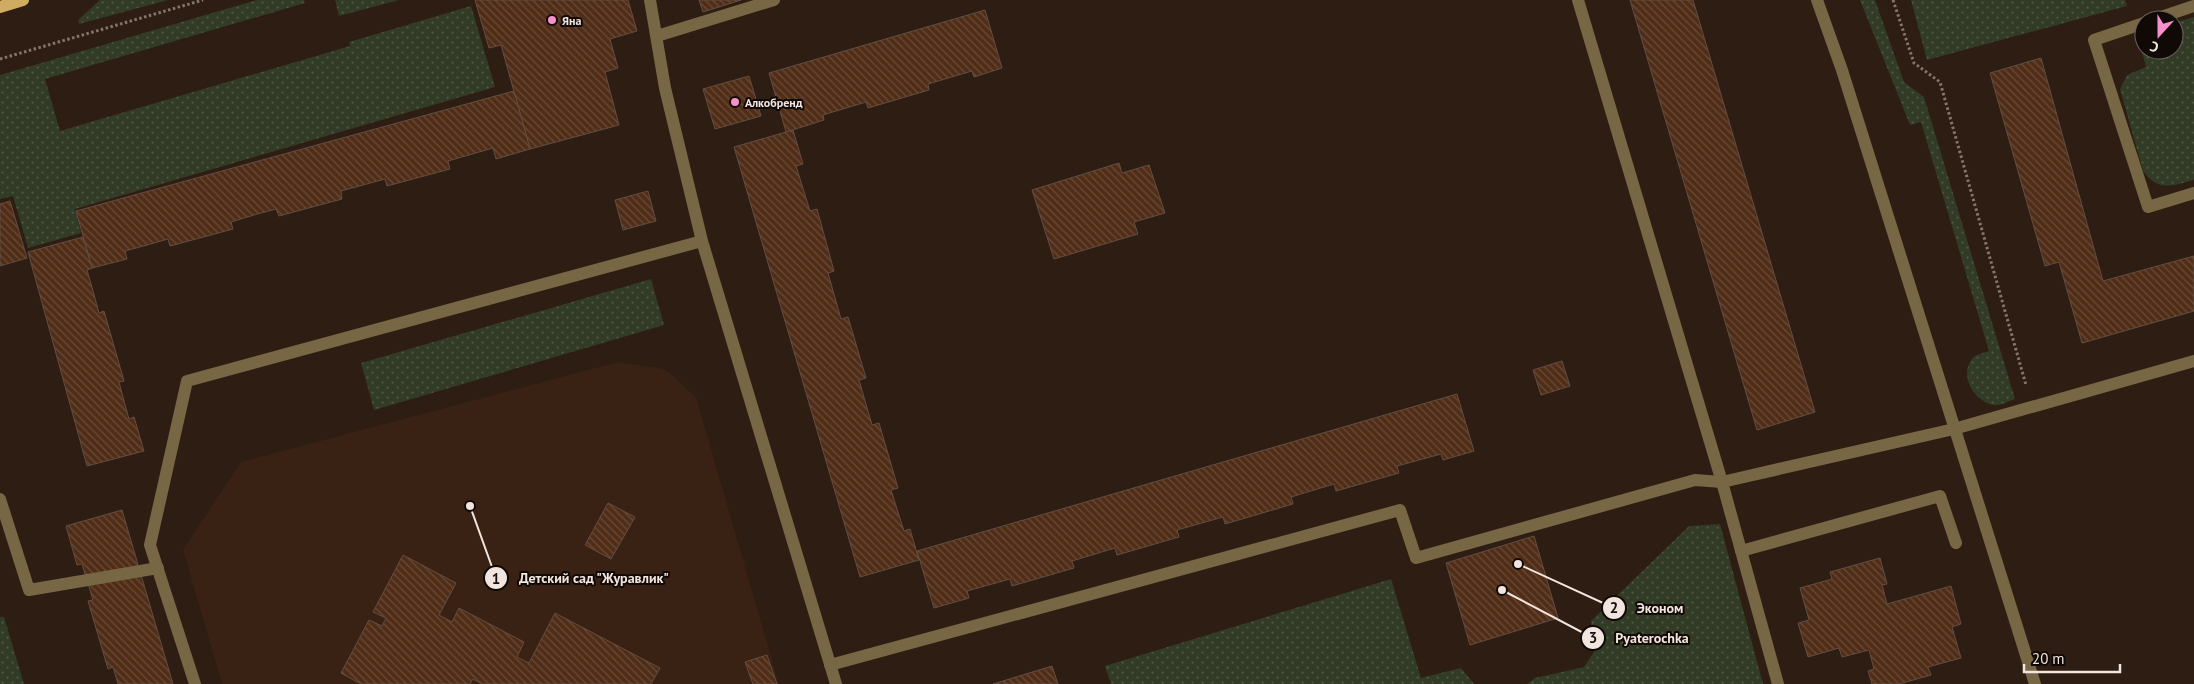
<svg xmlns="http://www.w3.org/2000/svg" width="2194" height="684" viewBox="0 0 2194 684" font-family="'PT Sans',sans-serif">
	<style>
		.built { fill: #392214 }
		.grass { fill: url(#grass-dots) }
		.building { fill: url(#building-back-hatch); stroke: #624e43 }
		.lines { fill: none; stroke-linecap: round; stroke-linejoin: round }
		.path { stroke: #85766d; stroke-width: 3; stroke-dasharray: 2.5 2.5; stroke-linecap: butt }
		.minor { stroke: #776744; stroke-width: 12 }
		.major { stroke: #cfac61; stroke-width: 12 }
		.poi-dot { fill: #f790cd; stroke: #100905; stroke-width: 2 }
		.labels { text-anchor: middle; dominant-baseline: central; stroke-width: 4; stroke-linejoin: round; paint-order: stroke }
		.poi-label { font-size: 12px; font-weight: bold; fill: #f2e5df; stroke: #100905; text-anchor: start }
		.leader { fill: none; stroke: #f2e5df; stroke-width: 2 }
		.callout-dot { fill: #f2e5df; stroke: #100905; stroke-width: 2 }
		.mark-label { font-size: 15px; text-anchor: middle; font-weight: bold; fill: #111 }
		.callout-label { font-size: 14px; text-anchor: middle; font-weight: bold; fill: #f2e5df; stroke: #100905; stroke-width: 4; stroke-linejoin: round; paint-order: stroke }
	</style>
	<defs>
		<pattern id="grass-dots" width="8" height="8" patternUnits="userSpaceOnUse" patternTransform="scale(1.25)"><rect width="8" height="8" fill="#323b25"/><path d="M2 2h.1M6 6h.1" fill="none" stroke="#505744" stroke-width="1.8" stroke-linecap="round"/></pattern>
		<pattern id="building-back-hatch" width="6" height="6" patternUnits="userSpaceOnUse" patternTransform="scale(1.25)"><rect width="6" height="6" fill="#502d17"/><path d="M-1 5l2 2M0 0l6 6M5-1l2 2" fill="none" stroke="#6a4b38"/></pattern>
	</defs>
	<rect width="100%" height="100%" fill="#2d1d12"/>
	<!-- built -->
	<polygon class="built" points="618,362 665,369 696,397 779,684 222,684 183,550 241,462"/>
	<!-- grass -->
	<g class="grass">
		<polygon points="100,0 168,0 79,24 78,20"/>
		<polygon points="257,0 304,0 305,3 45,79 60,131 350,46 349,42 471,6 495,87 75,209 81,233 28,248 13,196 0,199 0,75"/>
		<polygon points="335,0 399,0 339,16"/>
		<path d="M 1860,0 L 1875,0 L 1904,82 L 1924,97 L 2015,399 C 2010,401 2002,405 1997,405 C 1976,405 1958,376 1972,359 C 1976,354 1983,353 1989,351 L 1921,122 L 1910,125 Z"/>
		<polygon points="1911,0 2125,0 2127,6 1927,60"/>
		<path d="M 2194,17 L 2194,180 C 2171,186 2159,192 2143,171 L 2120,89 L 2127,75 L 2146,67 L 2137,34 L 2144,32 L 2144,50 L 2174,50 L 2174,23 Z"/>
		<polygon points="651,279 664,325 374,410 361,363"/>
		<polygon points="1720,524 1763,684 1527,684 1535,678 1584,667 1594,652 1591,621 1689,526"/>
		<polygon points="1391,579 1421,678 1461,668 1474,684 1111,684 1105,666"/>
		<polygon points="0,617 4,617 24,684 0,684"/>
	</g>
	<!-- building -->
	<g class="building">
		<polygon points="475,0 628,0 637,31 610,39 618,68 605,72 619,125 530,149 501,45 489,48"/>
		<polygon points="699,0 741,0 703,12"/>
		<polygon points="1630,0 1693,0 1815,412 1757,430"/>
		<polygon points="985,10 1002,68 974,77 972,71 928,84 929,90 868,108 866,102 823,115 824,120 786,132 769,73"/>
		<polygon points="2041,58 2103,281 2194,256 2194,311 2082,343 2059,262 2045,266 1990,73"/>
		<polygon points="749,76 761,116 715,129 703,89"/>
		<polygon points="514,91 530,149 496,159 493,148 448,161 450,169 387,186 385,179 341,191 342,199 279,216 276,209 254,215 231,222 233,229 170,246 168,239 147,245 125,251 127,259 92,268 76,211"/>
		<polygon points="793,130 803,164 796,166 810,211 817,209 834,271 828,273 841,319 848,317 866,378 859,380 872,425 879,423 898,488 891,490 904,531 910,529 919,560 860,577 734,147"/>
		<polygon points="1119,163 1122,173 1149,165 1165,213 1134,222 1138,234 1054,259 1032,190"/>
		<polygon points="648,191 656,221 623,230 615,200"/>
		<polygon points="10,201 27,258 0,266 0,204"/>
		<polygon points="83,237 92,268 87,270 93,291 99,313 104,311 124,381 119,382 124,401 129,419 134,417 144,451 87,466 28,252"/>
		<polygon points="1562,361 1570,386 1541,395 1533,370"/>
		<polygon points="1457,394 1474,451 1443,460 1441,454 1397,466 1399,473 1336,491 1334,484 1291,497 1293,504 1225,524 1223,517 1177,530 1179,537 1117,555 1115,548 1072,561 1074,568 1012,586 1010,579 967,591 969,598 934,608 917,551"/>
		<polygon points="608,503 635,517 611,559 585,545"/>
		<polygon points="122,510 173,684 118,684 113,667 108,669 88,601 93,600 82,564 77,565 66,526"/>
		<polygon points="1534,536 1558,618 1470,645 1446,563"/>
		<polygon points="403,555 456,583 439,615 452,622 459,608 524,642 517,657 529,663 555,613 660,668 651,684 482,684 473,679 470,684 361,684 341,673 369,620 382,626 386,618 373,612"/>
		<polygon points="1880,558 1887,584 1882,585 1887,604 1951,586 1961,624 1952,627 1961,658 1928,667 1931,675 1899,684 1872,684 1868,671 1874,669 1869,650 1842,657 1839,648 1808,657 1798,623 1809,620 1800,588 1832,579 1830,572"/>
		<polygon points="767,655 777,684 753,684 745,662"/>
		<polygon points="1052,666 1058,684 993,684"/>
	</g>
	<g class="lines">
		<!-- path -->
		<g class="path">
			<polyline points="1893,0 1914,63 1940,82 2026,385"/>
			<polyline points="0,59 203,0"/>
		</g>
		<!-- minor -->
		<g class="minor">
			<polyline points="650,0 665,88 702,241 836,684"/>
			<polyline points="1578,0 1722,482 1778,684"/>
			<polyline points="1817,0 1842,70 2035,684"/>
			<polyline points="2152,20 2194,6"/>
			<polyline points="2144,23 2094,40 2148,207 2194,193"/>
			<polyline points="657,36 774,0"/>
			<polyline points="0,499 29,590 158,568"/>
			<polyline points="1741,551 1940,496 1956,543"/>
			<polyline points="830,665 1400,510 1416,558 1695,480 1722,482 1954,429 2194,361"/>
			<polyline points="195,684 150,545 187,381 702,241"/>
		</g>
		<!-- major -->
		<polyline class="major" points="0,7 23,0"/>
	</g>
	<!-- markers -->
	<g class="poi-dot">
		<circle cx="552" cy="20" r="5"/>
		<circle cx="735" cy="102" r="5"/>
	</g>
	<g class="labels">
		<!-- poi labels -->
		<g class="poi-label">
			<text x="562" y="20">Яна</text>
			<text x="745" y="102">Алкобренд</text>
		</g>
	</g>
	<!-- callouts -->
	<path class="leader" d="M470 506L496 578M1518 564L1614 608M1502 590L1593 638"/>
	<g class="callout-dot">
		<circle cx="470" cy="506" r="5"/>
		<circle cx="1518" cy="564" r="5"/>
		<circle cx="1502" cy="590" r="5"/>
		<circle cx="496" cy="578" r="12"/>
		<circle cx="1614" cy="608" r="12"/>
		<circle cx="1593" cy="638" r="12"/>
	</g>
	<g class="mark-label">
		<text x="496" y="584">1</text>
		<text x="1614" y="613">2</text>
		<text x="1593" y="643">3</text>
	</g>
	<g class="callout-label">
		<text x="594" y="583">Детский сад "Журавлик"</text>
		<text x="1660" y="613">Эконом</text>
		<text x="1652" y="643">Pyaterochka</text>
	</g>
	<!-- north arrow -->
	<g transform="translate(2159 35) rotate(201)"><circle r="24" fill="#100905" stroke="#6a615c"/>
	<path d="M0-4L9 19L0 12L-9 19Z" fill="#f790cd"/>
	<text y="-8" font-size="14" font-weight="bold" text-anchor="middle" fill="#f2e5df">С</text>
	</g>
	<!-- scale -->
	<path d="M2024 664v8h96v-8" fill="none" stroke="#f2e5df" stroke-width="2.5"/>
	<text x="2032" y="664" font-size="15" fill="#f2e5df" stroke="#100905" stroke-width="4" paint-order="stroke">20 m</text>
</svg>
